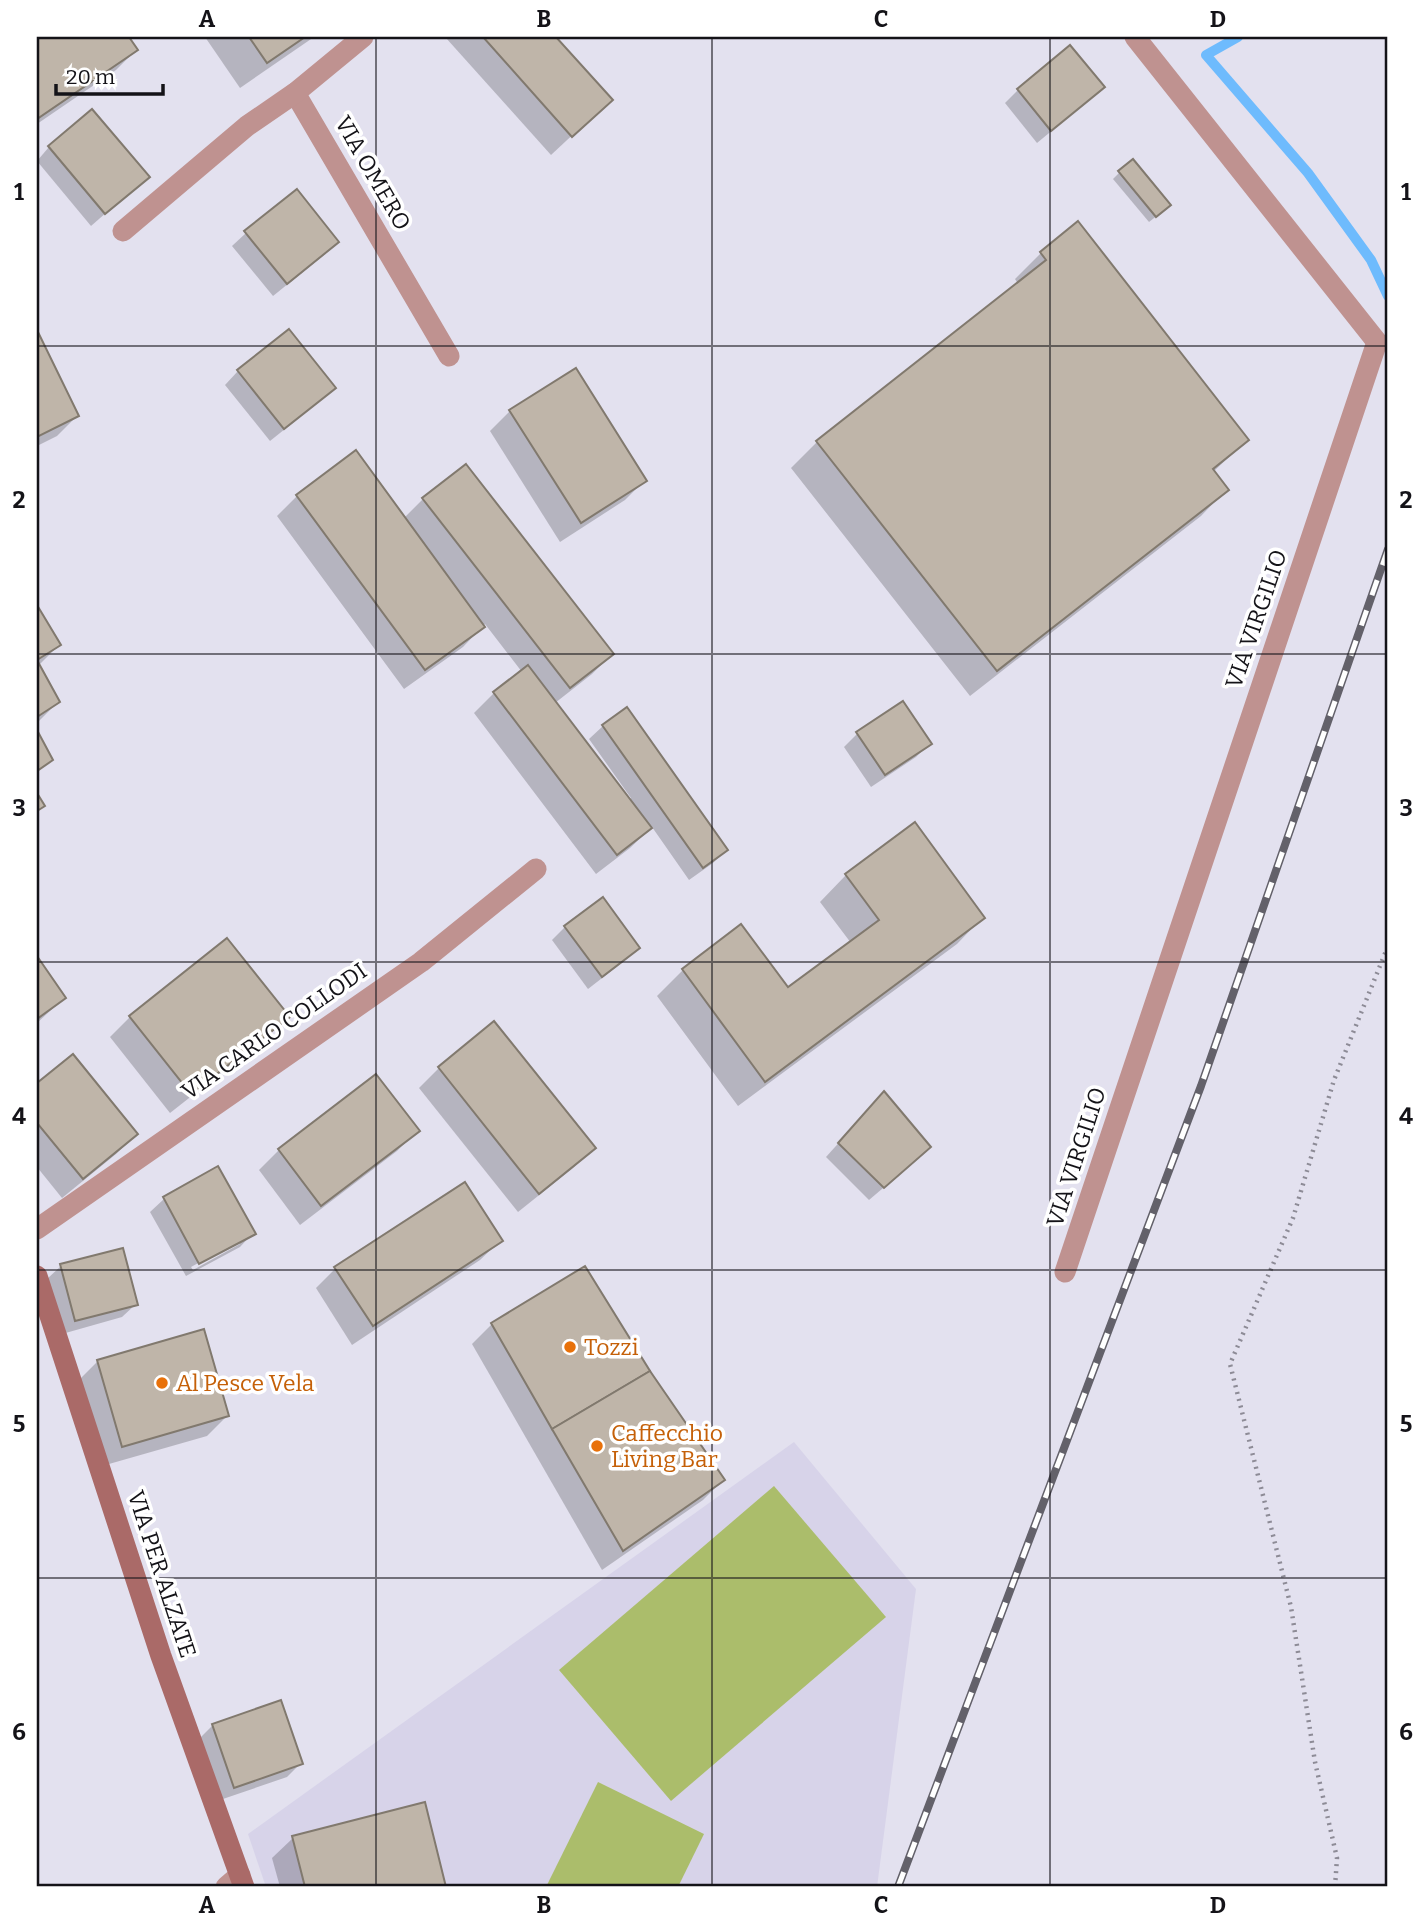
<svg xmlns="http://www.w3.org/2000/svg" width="1425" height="1924" viewBox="0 0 1425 1924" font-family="Bitter,serif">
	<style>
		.built { fill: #d7d3e9 }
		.green { fill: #abbd6b }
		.shadow { fill: #0003; fill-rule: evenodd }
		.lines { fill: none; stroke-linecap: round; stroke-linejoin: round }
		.stream { stroke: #6ebbfd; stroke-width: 10 }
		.building { fill: #bfb5a9; stroke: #81796e; stroke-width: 2 }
		.path { stroke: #8d8b96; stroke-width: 4.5; stroke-dasharray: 2 5; stroke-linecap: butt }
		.street { stroke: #bf9290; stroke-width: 21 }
		.secondary { stroke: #aa6a68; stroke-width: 21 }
		.rail-casing { stroke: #63616a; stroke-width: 8 }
		.rail { stroke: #fff; stroke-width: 5; stroke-dasharray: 16; stroke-linecap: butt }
		.grid { fill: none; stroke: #141318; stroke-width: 2; stroke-opacity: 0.55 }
		.food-dot { fill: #e8710a; stroke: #fff; stroke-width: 2.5 }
		.labels { text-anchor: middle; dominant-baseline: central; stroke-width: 7; stroke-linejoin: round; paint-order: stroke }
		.street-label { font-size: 23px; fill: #141318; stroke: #fff }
		.food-label { font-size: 23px; fill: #c56008; stroke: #fff; text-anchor: start }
		.neatline { fill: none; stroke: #141318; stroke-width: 2.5 }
		.grid-label { font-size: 23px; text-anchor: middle; font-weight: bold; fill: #141318 }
	</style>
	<rect width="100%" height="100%" fill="#e3e1ef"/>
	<!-- built -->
	<polygon class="built" points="794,1442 916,1589 877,1887 266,1887 248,1834"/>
	<!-- green -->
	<g class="green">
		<polygon points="774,1486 886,1617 671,1801 559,1670"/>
		<polygon points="598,1782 704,1834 678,1887 546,1887"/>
	</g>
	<!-- shadow -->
	<g class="shadow">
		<polygon points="37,37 127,37 136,50 116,70 37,124"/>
		<polygon points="205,37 314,37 240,88"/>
		<polygon points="447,37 553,37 610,100 551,155 446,38"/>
		<polygon points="1102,87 1089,100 1037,143 1005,103 1018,90"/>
		<polygon points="49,147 147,177 91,226 37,161"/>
		<polygon points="1119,173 1163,211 1149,222 1113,179"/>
		<polygon points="246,233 337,242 324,255 273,296 232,246"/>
		<polygon points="1041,253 1247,440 1213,472 1227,489 1201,516 970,696 791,468 817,442 1018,284 1015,279"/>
		<polygon points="37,334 77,416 57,436 37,446"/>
		<polygon points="238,371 334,388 320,401 270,441 225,385"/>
		<polygon points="510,411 645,480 625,500 560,542 490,431"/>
		<polygon points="297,496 404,518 423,499 612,654 592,674 555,703 629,800 631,798 589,739 603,726 626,710 726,850 713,863 689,880 652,827 630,848 596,874 474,713 494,693 522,672 485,624 463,647 404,689 277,516"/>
		<polygon points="37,608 59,645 38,666 58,702 37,723"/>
		<polygon points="858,733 929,744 916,757 871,787 844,747"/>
		<polygon points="846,875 983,917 957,944 738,1106 657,996 683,970 741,927 788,990 851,943 820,902"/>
		<polygon points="565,927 638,948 624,961 588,989 552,940"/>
		<polygon points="37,959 64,998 37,1023"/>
		<polygon points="130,1017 287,1017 267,1037 170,1113 110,1037"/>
		<polygon points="72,1056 136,1134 116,1154 62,1198 37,1167 37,1085"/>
		<polygon points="439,1068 593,1148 573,1168 518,1212 419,1088"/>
		<polygon points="376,1076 417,1131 397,1151 300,1225 259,1170 279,1150"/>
		<polygon points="871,1107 916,1160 869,1200 826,1157"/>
		<path d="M 218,1169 L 253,1233 L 240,1247 L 186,1276 L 150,1212 L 164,1199 ZM 240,1240 L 240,1244 L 193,1270 L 191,1267 Z"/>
		<polygon points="501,1240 480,1260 352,1345 316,1288 336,1268"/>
		<polygon points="61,1266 136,1304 122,1317 62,1334 47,1279"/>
		<polygon points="492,1324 648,1372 723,1480 703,1500 602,1570 472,1344"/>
		<polygon points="98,1361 227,1416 207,1436 102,1466 78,1381"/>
		<polygon points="213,1725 300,1764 287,1777 220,1800 200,1738"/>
		<polygon points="423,1804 445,1887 280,1887 272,1858 293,1838"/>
	</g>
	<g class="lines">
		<!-- stream -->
		<polyline class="stream" points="1238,37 1206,55 1308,173 1371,260 1388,296"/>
	</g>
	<!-- building -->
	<g class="building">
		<polygon points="37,37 129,37 138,50 37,119"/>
		<polygon points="249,37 305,37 267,63"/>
		<polygon points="483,37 556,37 613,100 572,137"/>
		<polygon points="1070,45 1105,87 1051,131 1017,89"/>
		<polygon points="92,109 150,177 105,214 48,146"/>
		<polygon points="1133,159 1171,205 1156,217 1118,171"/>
		<polygon points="297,189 339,242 287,284 244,231"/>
		<polygon points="1078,221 1249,440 1213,469 1229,490 997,671 816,441 1046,260 1040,252"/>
		<polygon points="289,329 336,388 284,429 237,370"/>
		<polygon points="37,330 79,416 37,437"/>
		<polygon points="576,368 647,481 581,523 509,410"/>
		<polygon points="356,450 485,627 425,670 296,495"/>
		<polygon points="466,464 614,654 570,688 422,498"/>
		<polygon points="37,605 61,645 37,660 60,702 37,717"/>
		<polygon points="528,665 652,828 617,855 493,692"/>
		<polygon points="903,701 932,744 885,775 856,732"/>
		<polygon points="627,707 728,850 703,868 602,725"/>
		<polygon points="37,730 53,760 37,771"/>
		<polygon points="37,793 45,806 37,811"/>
		<polygon points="915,822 985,918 765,1082 682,969 741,924 788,987 879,920 845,874"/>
		<polygon points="603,897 640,948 602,977 564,926"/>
		<polygon points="227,938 290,1017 191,1094 129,1016"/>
		<polygon points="37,956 66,998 37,1019"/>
		<polygon points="494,1021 596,1148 539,1194 438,1067"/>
		<polygon points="73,1054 138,1134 83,1179 37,1123 37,1083"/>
		<polygon points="376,1074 420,1131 321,1206 278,1149"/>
		<polygon points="884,1091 931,1147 884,1188 838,1143"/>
		<polygon points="218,1166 256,1234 199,1264 163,1197"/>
		<polygon points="465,1182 503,1241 373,1326 334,1267"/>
		<polygon points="123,1248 138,1305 75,1321 60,1264"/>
		<polygon points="585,1266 650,1371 552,1429 491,1323"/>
		<polygon points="204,1329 229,1416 122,1447 97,1360"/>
		<polygon points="650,1371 725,1480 623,1551 552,1429"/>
		<polygon points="281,1700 303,1764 234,1788 212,1724"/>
		<polygon points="425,1802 446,1887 305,1887 292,1836"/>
	</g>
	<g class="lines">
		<!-- path -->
		<polyline class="path" points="1335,1887 1337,1858 1315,1762 1291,1607 1230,1364 1293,1218 1334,1080 1388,946"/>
		<!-- street -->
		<g class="street">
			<polyline points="295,93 449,356"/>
			<polyline points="123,231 247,126 295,93 363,37"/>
			<polyline points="37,1229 421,962 536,869"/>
			<polyline points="1065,1272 1377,342 1135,37"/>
			<polyline points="226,1887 240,1875"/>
		</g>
		<!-- secondary -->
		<polyline class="secondary" points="37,1276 161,1656 244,1887"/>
		<defs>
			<polyline id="rail" points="898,1887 1201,1086 1388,549"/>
		</defs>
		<!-- rail casing -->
		<use href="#rail" class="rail-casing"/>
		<!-- rail -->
		<use href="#rail" class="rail"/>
	</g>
	<!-- grid -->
	<path class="grid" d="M 376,37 L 376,1887M 712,37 L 712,1887M 1050,37 L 1050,1887M 37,346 L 1388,346M 37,654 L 1388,654M 37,962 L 1388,962M 37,1270 L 1388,1270M 37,1578 L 1388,1578"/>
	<!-- markers -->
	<g class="food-dot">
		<circle cx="570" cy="1347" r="7"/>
		<circle cx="162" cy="1383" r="7"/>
		<circle cx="597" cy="1446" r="7"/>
	</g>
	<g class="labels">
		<!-- street labels -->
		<g class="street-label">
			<text transform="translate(373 173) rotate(60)">VIA OMERO</text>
			<text transform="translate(1256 619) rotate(-71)">VIA VIRGILIO</text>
			<text transform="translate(274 1031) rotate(-35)">VIA CARLO COLLODI</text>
			<text transform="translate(1076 1157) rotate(-72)">VIA VIRGILIO</text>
			<text transform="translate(162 1574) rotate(72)">VIA PER ALZATE</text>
		</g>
		<!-- food labels -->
		<g class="food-label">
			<text x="584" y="1347">Tozzi</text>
			<text x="176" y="1383">Al Pesce Vela</text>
			<text x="611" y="1433">Caffecchio<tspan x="611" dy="26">Living Bar</tspan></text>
		</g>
	</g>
	<!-- border -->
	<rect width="1425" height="1924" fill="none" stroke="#ffffff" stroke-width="77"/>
	<!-- scale -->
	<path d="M56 84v10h107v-10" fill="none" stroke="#141318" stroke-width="3.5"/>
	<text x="66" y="84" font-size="21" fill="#141318" stroke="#ffffff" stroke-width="5" paint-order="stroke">20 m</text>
	<rect x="38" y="38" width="1348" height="1847" class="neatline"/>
	<g class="grid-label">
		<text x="207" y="27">A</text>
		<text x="544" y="27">B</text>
		<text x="881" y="27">C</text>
		<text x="1218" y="27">D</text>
		<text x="19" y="200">1</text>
		<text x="1406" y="200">1</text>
		<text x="19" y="508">2</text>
		<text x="1406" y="508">2</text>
		<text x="19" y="816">3</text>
		<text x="1406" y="816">3</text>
		<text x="19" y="1124">4</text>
		<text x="1406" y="1124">4</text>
		<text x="19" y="1432">5</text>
		<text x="1406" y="1432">5</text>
		<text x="19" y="1740">6</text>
		<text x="1406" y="1740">6</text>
		<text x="207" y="1913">A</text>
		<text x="544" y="1913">B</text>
		<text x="881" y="1913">C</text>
		<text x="1218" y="1913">D</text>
	</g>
</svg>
